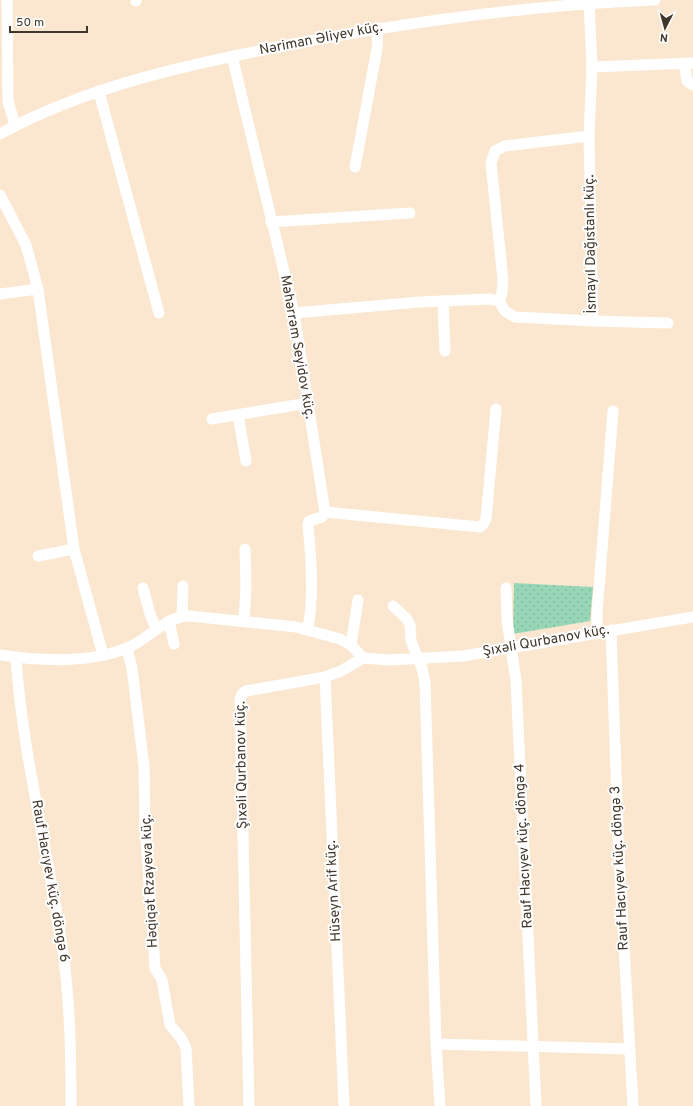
<svg xmlns="http://www.w3.org/2000/svg" width="693" height="1106" viewBox="0 0 693 1106" font-family="Overpass,sans-serif">
	<style>
		.grass { fill: url(#grass-dots) }
		.lines { fill: none; stroke-linecap: round; stroke-linejoin: round }
		.minor { stroke: #fff; stroke-width: 11 }
		.labels { text-anchor: middle; dominant-baseline: central; stroke-width: 4; stroke-linejoin: round; paint-order: stroke }
		.street-label { font-size: 14px; fill: #40362a; stroke: #fff }
	</style>
	<defs>
		<pattern id="grass-dots" width="8" height="8" patternUnits="userSpaceOnUse"><rect width="8" height="8" fill="#97d6b6"/><path d="M2 2h.1M6 6h.1" fill="none" stroke="#83b89d" stroke-width="1.8" stroke-linecap="round"/></pattern>
	</defs>
	<rect width="100%" height="100%" fill="#fbe7cf"/>
	<!-- grass -->
	<polygon class="grass" points="514,583 593,587 590,621 513,634"/>
	<g class="lines">
		<!-- minor -->
		<g class="minor">
			<polyline points="7,0 8,101 15,125"/>
			<polyline points="136,0 136,1"/>
			<path d="M 232,56 L 294,313 L 325,512 L 322,517 L 309,521 L 308,525 C 311,555 315,602 307,630"/>
			<polyline points="684,63 687,81 693,85"/>
			<polyline points="592,67 693,63"/>
			<polyline points="99,92 159,313"/>
			<path d="M 0,134 C 87,86 187,65 283,46 C 407,22 528,5 655,0"/>
			<polyline points="355,167 377,49 378,28"/>
			<polyline points="0,195 26,245 38,289 74,549 103,655"/>
			<polyline points="271,222 410,213"/>
			<polyline points="0,294 38,289"/>
			<polyline points="443,301 445,351"/>
			<polyline points="499,301 502,293 503,280 491,163 495,151 505,146 589,136"/>
			<polyline points="294,313 420,302 490,299 499,301 505,311 515,317 593,321 589,136 592,67 589,2"/>
			<polyline points="593,321 668,323"/>
			<polyline points="238,415 246,461"/>
			<polyline points="212,419 308,403"/>
			<polyline points="325,512 480,527 484,523 486,519 496,409"/>
			<polyline points="38,556 74,549"/>
			<polyline points="143,588 150,614 156,629"/>
			<polyline points="506,588 507,620 516,681 536,1106"/>
			<polyline points="393,606 407,619 410,625 411,641 422,668 425,682 436,1044 440,1106"/>
			<polyline points="182,616 183,586"/>
			<polyline points="169,621 174,644"/>
			<polyline points="244,622 246,586 245,549"/>
			<polyline points="611,630 619,857 633,1106"/>
			<polyline points="597,633 597,613 613,411"/>
			<polyline points="351,645 358,600"/>
			<polyline points="127,648 132,668 144,766 145,824 155,968 162,980 170,1025 181,1038 186,1048 189,1106"/>
			<path d="M 0,655 C 40,661 88,664 127,648 C 150,639 164,616 190,616 L 296,627 L 340,639 L 351,645 L 363,658"/>
			<path d="M 16,657 C 22,754 48,849 62,945 C 70,999 71,1052 71,1106"/>
			<polyline points="325,677 344,1106"/>
			<polyline points="436,1044 630,1049"/>
			<polyline points="249,1106 240,700 242,694 246,691 325,677 341,671 363,658 390,660 463,656 693,617"/>
		</g>
	</g>
	<g class="labels">
		<!-- street labels -->
		<g class="street-label">
			<text transform="translate(321 39) rotate(-11)">Nəriman Əliyev küç.</text>
			<text transform="translate(591 244) rotate(-91)">İsmayıl Dağıstanlı küç.</text>
			<text transform="translate(297 347) rotate(80)">Məhərrəm Seyidov küç.</text>
			<text transform="translate(546 641) rotate(-10)">Şıxəli Qurbanov küç.</text>
			<text transform="translate(242 765) rotate(-91)">Şıxəli Qurbanov küç.</text>
			<text transform="translate(524 846) rotate(-93)">Rauf Hacıyev küç. döngə 4</text>
			<text transform="translate(620 868) rotate(-93)">Rauf Hacıyev küç. döngə 3</text>
			<text transform="translate(50 881) rotate(80)">Rauf Hacıyev küç. döngə 6</text>
			<text transform="translate(150 881) rotate(-93)">Həqiqət Rzayeva küç.</text>
			<text transform="translate(334 891) rotate(-93)">Hüseyn Arif küç.</text>
		</g>
	</g>
	<!-- north arrow -->
	<g transform="translate(665 28) rotate(186)" stroke="#ffffff" stroke-width="3" paint-order="stroke">
	<path d="M0-3L7 15L0 10L-7 15Z" fill="#40362a"/>
	<text y="-6" font-size="11" font-weight="bold" text-anchor="middle" fill="#40362a">N</text>
	</g>
	<!-- scale -->
	<path d="M10 26v6h77v-6" fill="none" stroke="#40362a" stroke-width="2"/>
	<text x="16" y="26" font-size="12" fill="#40362a" stroke="#ffffff" stroke-width="3" paint-order="stroke">50 m</text>
</svg>
